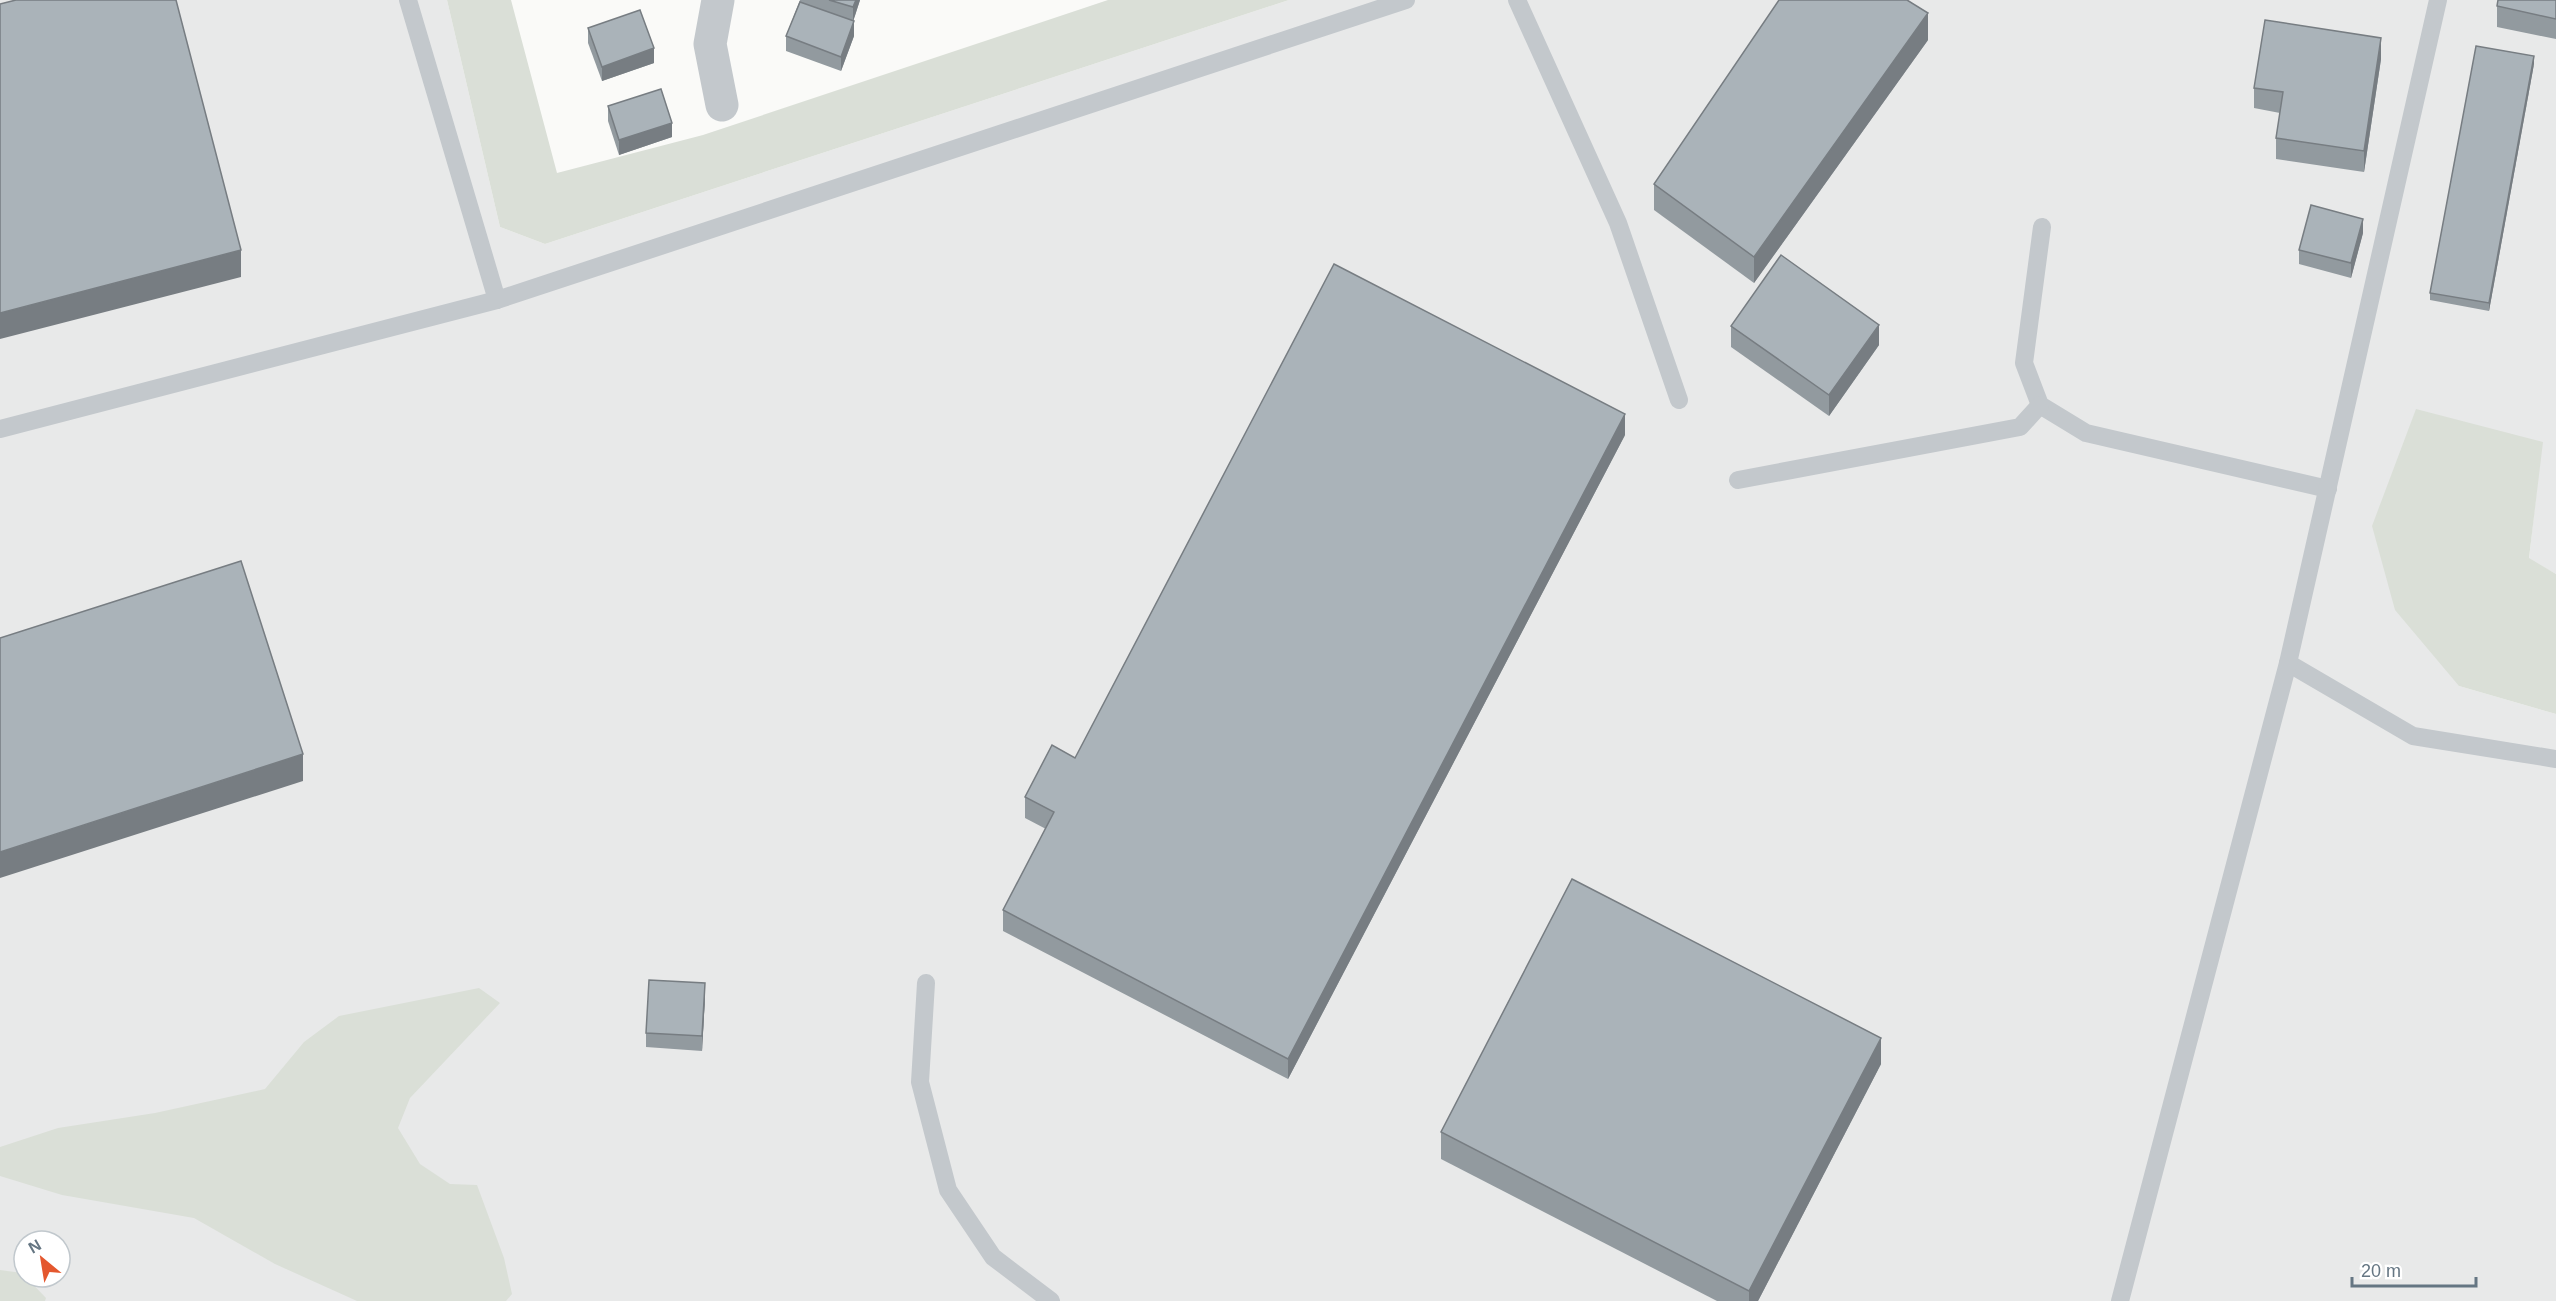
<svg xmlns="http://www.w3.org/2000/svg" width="2556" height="1301" viewBox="0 0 2556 1301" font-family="Arial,sans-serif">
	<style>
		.built { fill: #e8e9e9; fill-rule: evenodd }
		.green { fill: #dadfd7 }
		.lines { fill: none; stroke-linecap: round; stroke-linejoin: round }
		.lane { stroke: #c3c8cc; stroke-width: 18 }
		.street { stroke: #c3c8cc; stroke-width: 33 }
		.wall { fill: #929a9f }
		.shaded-wall { fill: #777d82 }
		.building { fill: #aab3b9; stroke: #777d82; stroke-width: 1.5 }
	</style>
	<rect width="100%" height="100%" fill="#fafaf8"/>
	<!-- built -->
	<path class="built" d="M 0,0 L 447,0 L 500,227 L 545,244 L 1289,0 L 2556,0 L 2556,574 L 2529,559 L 2542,442 L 2459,686 L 2556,714 L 2556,1301 L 0,1301 ZM 24,1241 L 60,1241 L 60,1277 L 24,1277 Z"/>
	<!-- green -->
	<g class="green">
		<polygon points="447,0 511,0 557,173 703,135 1108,0 1289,0 545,244 500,227"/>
		<polygon points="2416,409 2543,442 2529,558 2556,574 2556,714 2459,686 2395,610 2372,526"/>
		<polygon points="479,988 500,1003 410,1098 398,1128 420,1164 450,1184 477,1185 504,1258 512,1294 506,1301 357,1301 275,1264 194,1218 62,1195 0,1176 0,1147 58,1128 155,1113 265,1089 304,1042 339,1016"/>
		<polygon points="0,1270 22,1273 46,1298 45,1301 0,1301"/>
	</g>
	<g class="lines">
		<!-- lane -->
		<g class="lane">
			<polyline points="408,0 497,300"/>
			<polyline points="1517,0 1618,223 1679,400"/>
			<polyline points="2042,227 2024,363 2040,405 2086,433 2328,489"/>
			<polyline points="0,429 497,300 1406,0"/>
			<polyline points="1738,480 2020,427 2040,405"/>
			<polyline points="2288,663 2413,736 2556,759"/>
			<polyline points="926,983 920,1082 948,1190 993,1257 1051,1301"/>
			<polyline points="2120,1301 2288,663 2438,0"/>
		</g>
		<!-- street -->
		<polyline class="street" points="718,0 710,44 722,105"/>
	</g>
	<!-- wall -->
	<g class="wall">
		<polygon points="800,0 860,0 853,21 854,36 841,71 786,51 786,36"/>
		<polygon points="2556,0 2556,39 2497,27 2497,6"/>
		<polygon points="588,28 654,63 602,81 588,43"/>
		<polygon points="1928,40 1754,283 1654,210 1654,184"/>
		<polygon points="2381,59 2364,172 2276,159 2276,138 2280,113 2254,108 2254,88"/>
		<polygon points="2534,64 2489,311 2430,300 2430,293"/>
		<polygon points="608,106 672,137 619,155 608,121"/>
		<polygon points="2363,233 2351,278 2299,264 2299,250"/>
		<polygon points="1731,326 1879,345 1829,416 1731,347"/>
		<polygon points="1625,435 1288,1079 1003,931 1003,910 1046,829 1025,818 1025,797 1075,758"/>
		<polygon points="705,998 702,1051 646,1047 646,1033"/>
		<polygon points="1881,1064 1758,1301 1717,1301 1441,1159 1441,1132"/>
	</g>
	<!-- shaded-wall -->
	<g class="shaded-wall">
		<polygon points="856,0 860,0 853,22 853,7"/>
		<polygon points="1928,13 1928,40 1754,283 1754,257"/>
		<polygon points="854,21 854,36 841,71 841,57"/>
		<polygon points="2381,38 2381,59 2364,172 2364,151"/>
		<polygon points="654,48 654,63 602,81 602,67"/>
		<polygon points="2534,56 2534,64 2489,311 2489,303"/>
		<polygon points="672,123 672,137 619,155 619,140"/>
		<polygon points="2363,219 2363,233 2351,278 2351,263"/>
		<polygon points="241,250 241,277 0,339 0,313"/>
		<polygon points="1879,325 1879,345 1829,416 1829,395"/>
		<polygon points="1625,414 1625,435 1288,1079 1288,1059"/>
		<polygon points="303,754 303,781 0,878 0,852"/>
		<polygon points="705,983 705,998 702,1051 702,1036"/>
		<polygon points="1881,1038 1881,1064 1758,1301 1749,1301 1749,1291"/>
	</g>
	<!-- building -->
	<g class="building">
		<polygon points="16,0 176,0 241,250 0,313 0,4"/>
		<polygon points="829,0 856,0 853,7"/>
		<polygon points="1779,0 1907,0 1928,13 1754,257 1654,184"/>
		<polygon points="2498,0 2556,0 2556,19 2497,6"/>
		<polygon points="800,2 854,21 841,57 786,36"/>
		<polygon points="640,10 654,48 602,67 588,28"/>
		<polygon points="2265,20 2381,38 2364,151 2276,138 2283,92 2254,88"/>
		<polygon points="2476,46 2534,56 2489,303 2430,293"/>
		<polygon points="661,89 672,123 619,140 608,106"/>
		<polygon points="2311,205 2363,219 2351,263 2299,250"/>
		<polygon points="1781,255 1879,325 1829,395 1731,326"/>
		<polygon points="1334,264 1625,414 1288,1059 1003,910 1054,812 1025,797 1052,745 1075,758"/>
		<polygon points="241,561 303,754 0,852 0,638"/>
		<polygon points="1572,879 1881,1038 1749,1291 1441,1132"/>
		<polygon points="649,980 705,983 702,1036 646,1033"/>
	</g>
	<!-- north arrow -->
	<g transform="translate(42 1259) rotate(330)"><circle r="28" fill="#ffffff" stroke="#c1c8cd" stroke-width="1.5"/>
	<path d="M0-4.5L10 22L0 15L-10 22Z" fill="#e4572e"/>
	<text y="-9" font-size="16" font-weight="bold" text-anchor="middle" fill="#657683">N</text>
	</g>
	<!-- scale -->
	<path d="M2352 1277v9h124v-9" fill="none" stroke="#657683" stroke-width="3"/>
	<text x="2361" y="1277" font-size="18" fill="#657683" stroke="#ffffff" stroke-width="4.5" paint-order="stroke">20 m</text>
</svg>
